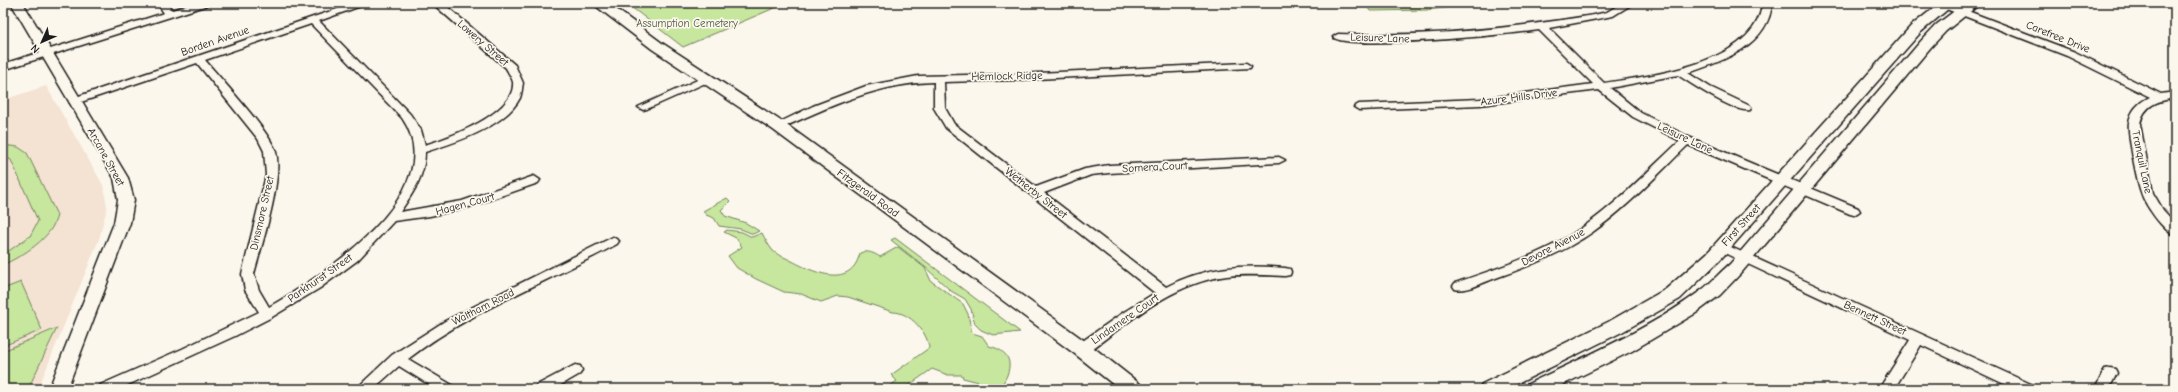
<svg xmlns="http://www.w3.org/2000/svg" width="2178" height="392" viewBox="0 0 2178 392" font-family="'Comic Neue',sans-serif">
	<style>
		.built { fill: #f4e2d2 }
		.green { fill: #c7e69e; stroke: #72815d }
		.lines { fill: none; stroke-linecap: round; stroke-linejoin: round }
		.minor-casing { stroke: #1c1c1c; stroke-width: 3 }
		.tertiary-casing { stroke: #1c1c1c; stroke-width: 3 }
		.secondary-casing { stroke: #1c1c1c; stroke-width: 3 }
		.minor { fill: #fbf7ec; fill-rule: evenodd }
		.tertiary { fill: #fbf7ec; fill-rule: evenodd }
		.secondary { fill: #fbf7ec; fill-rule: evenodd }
		.labels { text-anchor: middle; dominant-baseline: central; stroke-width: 3.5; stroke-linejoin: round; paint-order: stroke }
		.park-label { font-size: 11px; fill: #4f5943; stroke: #fbf7ec }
		.street-label { font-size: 11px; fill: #1c1c1c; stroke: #fbf7ec }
	</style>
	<rect width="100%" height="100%" fill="#fbf7ec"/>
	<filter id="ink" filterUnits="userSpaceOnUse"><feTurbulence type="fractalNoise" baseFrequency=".025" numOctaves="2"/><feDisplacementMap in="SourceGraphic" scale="8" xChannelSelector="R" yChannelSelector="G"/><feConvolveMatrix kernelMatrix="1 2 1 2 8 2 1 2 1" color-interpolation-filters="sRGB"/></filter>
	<g filter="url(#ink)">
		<!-- built -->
		<polygon class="built" points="46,86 103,185 107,207 99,239 38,389 3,389 3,100"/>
		<!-- green -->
		<g class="green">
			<polygon points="626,3 786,3 683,47"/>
			<polygon points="1365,3 1484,3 1427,10 1370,11"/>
			<path d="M 3,145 L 18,147 L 27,153 L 57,215 C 52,239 23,255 3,265 L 3,255 L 30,236 L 38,221 L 11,160 L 3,155 Z"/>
			<polygon points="727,198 730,201 721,210 725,216 746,223 759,231 753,234 741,229 719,226 714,218 706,215 703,211"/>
			<path d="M 727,230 L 742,232 L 752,237 L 762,233 C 765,239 769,246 773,251 C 779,256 785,257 792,261 C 815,273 851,289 860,253 C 867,250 874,253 880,257 L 898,247 L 925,268 L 931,281 L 963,304 L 968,314 L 972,333 L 982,336 L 989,346 C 1015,352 1013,370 999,389 L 979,389 L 979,382 L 963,378 L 962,375 L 948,375 L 932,369 L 905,388 L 888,389 L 888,387 L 897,381 L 891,375 L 929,348 C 928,333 910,312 893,312 L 848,297 L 838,296 L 821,302 L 801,294 L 784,292 L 756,279 L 737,268 L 728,256 L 742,247 L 736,238 L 724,232 Z"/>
			<polygon points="895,238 1020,332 993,335 981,330 975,324 971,309 965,299 951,291 925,267 891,240"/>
			<polygon points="21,282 42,330 3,346 3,289"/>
			<polygon points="57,328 28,389 3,389 3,351"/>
		</g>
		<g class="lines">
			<defs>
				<g id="minor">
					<polygon points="157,3 167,3 172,10 195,3 210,3 208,5 3,70 3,64 164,13"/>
					<path d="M 355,3 L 369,3 L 319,21 L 410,114 L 421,130 L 425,145 C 448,138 516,114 513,82 C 512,78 508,72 506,68 L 432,3 L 443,3 L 515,65 L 523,83 C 522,87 522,93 520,98 C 505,127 454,143 425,152 C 425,176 413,193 400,212 L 462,201 L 534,176 L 540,180 L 538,183 L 469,207 L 430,216 L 394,221 L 358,260 L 320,288 L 272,317 L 235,336 L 119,389 L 98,389 L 100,385 L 182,349 L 259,312 L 245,290 L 242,274 L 266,175 L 264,151 L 258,139 L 197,63 L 78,103 L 70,103 L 69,101 L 70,99 ZM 311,24 L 402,118 C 453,192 322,276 269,307 L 259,290 L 254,274 C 262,244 283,180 276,152 C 271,133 220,78 205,60 Z"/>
					<path d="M 1622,3 L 1634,3 L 1613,16 L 1549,28 L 1604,83 C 1650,76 1758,63 1762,3 L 1772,3 C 1769,45 1722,62 1688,73 L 1710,87 L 1750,106 L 1751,108 L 1750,110 C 1737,114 1690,83 1678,75 L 1610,88 L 1641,113 L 1691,138 L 1858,208 L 1860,211 L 1854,215 L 1850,214 L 1688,145 C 1658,174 1629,206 1594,231 C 1563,253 1528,267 1493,279 C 1482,283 1466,292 1455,289 L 1453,286 L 1455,283 C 1495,269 1535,257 1571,235 C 1612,210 1645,173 1680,141 L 1633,117 L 1599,90 L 1480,105 L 1359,110 L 1354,107 L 1359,104 L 1480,99 L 1593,84 L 1539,30 C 1513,34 1345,51 1333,37 L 1338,34 C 1425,37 1509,29 1594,15 L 1607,12 Z"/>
					<path d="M 1941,3 L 1947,3 L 2075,52 L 2161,94 L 2175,92 L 2175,98 C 2157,101 2144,105 2140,124 L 2153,193 L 2163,210 L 2175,223 L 2175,235 C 2164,232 2144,204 2141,192 C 2137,181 2127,132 2129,122 C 2131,110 2139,102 2150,97 L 2067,56 L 1941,7 Z"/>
					<path d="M 1246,63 L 1251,66 L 1250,68 L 1017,80 L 944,82 L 945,108 L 954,124 L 1036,187 L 1085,169 L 1109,165 L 1279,157 L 1285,160 L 1279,163 L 1109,173 L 1091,175 L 1044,193 L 1166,287 C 1203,267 1243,264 1285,268 L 1290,269 L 1291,272 L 1290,275 L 1285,276 C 1265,275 1247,274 1227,276 C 1174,282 1128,322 1087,353 L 1077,353 L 1075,349 L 1077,345 L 1124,312 L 1155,293 L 946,128 L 934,108 L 934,82 C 880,83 830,106 782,128 L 778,129 L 772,126 L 813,106 L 866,86 L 918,76 L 1017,74 Z"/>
					<polygon points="706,76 711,79 710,81 647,109 643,110 638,107"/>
					<path d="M 613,237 L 619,241 L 617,244 C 548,282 471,310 408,359 L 452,385 L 454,389 L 436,389 L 399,366 L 373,389 L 356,389 L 392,355 L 445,321 Z"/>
					<polygon points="1722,243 2033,385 2035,389 2015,389 1921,345 1894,389 1879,389 1910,340 1718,250 1716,247"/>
					<polygon points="575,365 580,366 582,370 580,374 554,389 535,389 537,385"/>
					<polygon points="2110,368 2115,369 2117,373 2109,389 2095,389 2105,369"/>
				</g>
				<polygon id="tertiary" points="11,3 23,3 128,178 134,200 130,223 67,389 49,389 114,223 118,200 114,178"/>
				<g id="secondary">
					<polygon points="592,3 608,3 662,43 784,123 1089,344 1140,384 1143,389 1119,389 1075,354 772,129 652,49"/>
					<polygon points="1940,3 1955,3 1921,32 1719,261 1680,299 1622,332 1507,389 1479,389 1482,384 1608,322 1666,289 1707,253 1911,26"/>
					<path d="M 1965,3 L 1981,3 L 1946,31 L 1931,47 L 1742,272 L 1720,295 L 1696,313 L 1632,351 L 1554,389 L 1525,389 L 1528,384 C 1588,355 1650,329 1703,289 C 1713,281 1720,272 1730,264 L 1921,41 L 1936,25 Z"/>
				</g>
			</defs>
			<!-- minor casing -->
			<use href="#minor" class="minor-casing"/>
			<!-- tertiary casing -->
			<use href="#tertiary" class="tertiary-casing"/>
			<!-- secondary casing -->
			<use href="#secondary" class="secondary-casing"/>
			<!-- minor -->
			<use href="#minor" class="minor"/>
			<!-- tertiary -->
			<use href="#tertiary" class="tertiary"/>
			<!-- secondary -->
			<use href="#secondary" class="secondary"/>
		</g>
	</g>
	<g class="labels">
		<!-- park labels -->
		<g class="park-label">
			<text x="687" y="23">Assumption Cemetery</text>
		</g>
		<!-- street labels -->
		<g class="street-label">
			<text transform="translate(2058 37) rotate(22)">Carefree Drive</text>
			<text transform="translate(1380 38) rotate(2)">Leisure Lane</text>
			<text transform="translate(215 41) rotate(-19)">Borden Avenue</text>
			<text transform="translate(483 43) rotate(41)">Lowery Street</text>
			<text transform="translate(1007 76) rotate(-1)">Hemlock Ridge</text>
			<text transform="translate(1519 97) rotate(-7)">Azure Hills Drive</text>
			<text transform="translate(1685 138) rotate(25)">Leisure Lane</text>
			<text transform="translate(106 157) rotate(61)">Arcane Street</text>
			<text transform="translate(2142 162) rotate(78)">Tranquil Lane</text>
			<text transform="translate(1155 167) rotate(-3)">Somera Court</text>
			<text transform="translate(868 193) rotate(36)">Fitzgerald Road</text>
			<text transform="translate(1036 193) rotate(38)">Wetherby Street</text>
			<text transform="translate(465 204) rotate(-15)">Hagen Court</text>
			<text transform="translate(262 213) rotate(-77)">Dinsmore Street</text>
			<text transform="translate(1741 225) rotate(-48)">First Street</text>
			<text transform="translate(1553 247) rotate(-27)">Devore Avenue</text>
			<text transform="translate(320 278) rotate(-35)">Parkhurst Street</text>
			<text transform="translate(483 307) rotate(-27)">Waltham Road</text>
			<text transform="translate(1875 318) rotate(25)">Bennett Street</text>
			<text transform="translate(1125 319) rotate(-35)">Lindamere Court</text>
		</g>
	</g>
	<!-- margin -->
	<rect width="2178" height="392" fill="none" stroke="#fbf7ec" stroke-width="16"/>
	<rect x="8" y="8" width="2162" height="376" fill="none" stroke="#1c1c1c" stroke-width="1.5" filter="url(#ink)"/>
	<!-- north arrow -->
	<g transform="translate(42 42) rotate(225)" stroke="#fbf7ec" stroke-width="3" paint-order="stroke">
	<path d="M0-3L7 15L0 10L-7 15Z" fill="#1c1c1c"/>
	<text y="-6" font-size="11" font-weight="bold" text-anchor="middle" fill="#1c1c1c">N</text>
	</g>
</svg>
